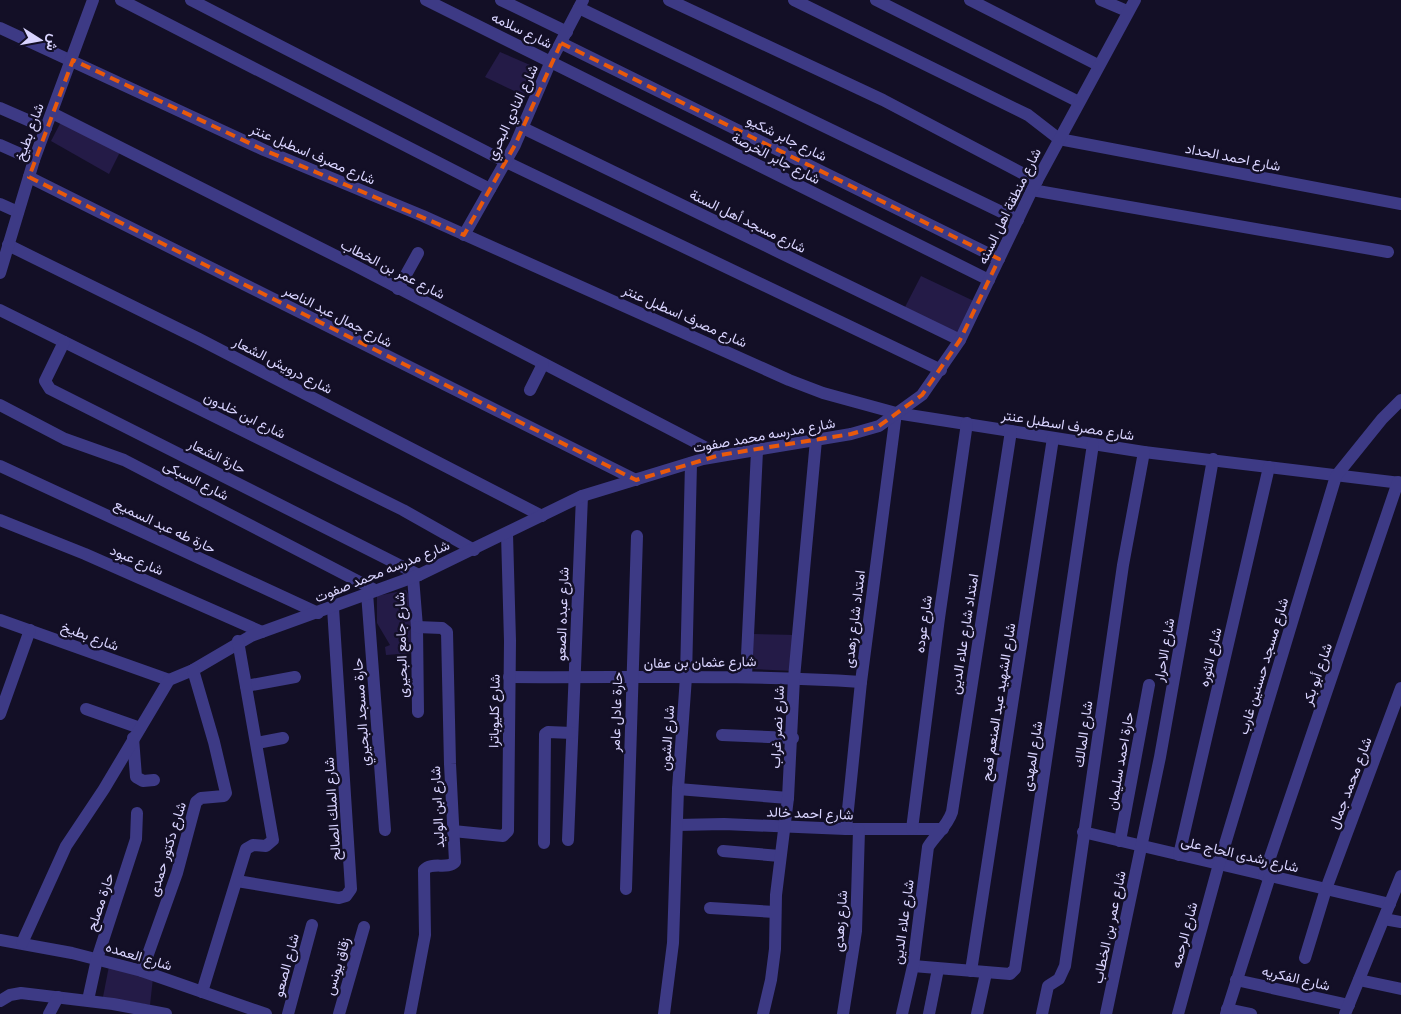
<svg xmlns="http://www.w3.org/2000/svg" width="1401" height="1014" viewBox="0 0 1401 1014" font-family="Cabin,Vazirmatn,sans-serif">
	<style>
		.building { fill: #241b47 }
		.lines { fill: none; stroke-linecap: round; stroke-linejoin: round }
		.street { stroke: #3d3a85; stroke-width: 12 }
		.marked { fill: none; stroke: #e8590c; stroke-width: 4; stroke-dasharray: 10 6; stroke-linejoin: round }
		.labels { text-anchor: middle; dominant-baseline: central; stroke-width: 5; stroke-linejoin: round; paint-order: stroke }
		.street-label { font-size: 14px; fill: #d9d4ff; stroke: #130f26 }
	</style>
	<rect width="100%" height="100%" fill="#130f26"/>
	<!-- building -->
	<g class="building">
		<polygon points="500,52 537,68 527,97 485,77"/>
		<polygon points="63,118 122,148 109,174 51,141"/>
		<polygon points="921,276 978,303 962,336 904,309"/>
		<polygon points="406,590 411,600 414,653 386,655 385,647 390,645 377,623 377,596"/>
		<polygon points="753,634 797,635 793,671 752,669"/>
		<polygon points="109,966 153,978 150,1005 103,997"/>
	</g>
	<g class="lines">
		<!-- street -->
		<g class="street">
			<polyline points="121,0 490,189"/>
			<polyline points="191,0 506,162 941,370"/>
			<polyline points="426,0 989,280"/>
			<polyline points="501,0 567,32"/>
			<polyline points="669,0 883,100 1037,181"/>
			<polyline points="794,0 1028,115 1059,139 1401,204"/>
			<polyline points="876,0 1079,102"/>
			<polyline points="970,0 1098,65"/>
			<polyline points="1101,0 1127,11"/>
			<polyline points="579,8 1018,220"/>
			<polyline points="0,28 264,150 423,216 789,380 823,393 896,413 1144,452 1401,483"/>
			<polyline points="561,43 999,259"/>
			<polyline points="0,108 46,128"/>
			<polyline points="52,113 352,264 720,455"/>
			<polyline points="523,128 960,340"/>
			<polyline points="0,145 34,160"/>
			<polyline points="29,177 636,480"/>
			<polyline points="1032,190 1388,252"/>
			<polyline points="0,204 18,212"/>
			<polyline points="464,235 515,145 551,61 583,0"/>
			<polyline points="8,245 199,339 542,516"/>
			<polyline points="0,273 34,160 93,0"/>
			<polyline points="398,289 418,253"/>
			<polyline points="0,310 403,510 474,550"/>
			<polyline points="64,342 45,381 50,389 419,575"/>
			<polyline points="530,390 543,364"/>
			<polyline points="0,405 65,439 124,460 375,590"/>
			<polyline points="0,466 318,613"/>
			<polyline points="0,520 85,554 262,632"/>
			<polyline points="413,577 417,627 418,712"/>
			<polyline points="367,593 385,830"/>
			<polyline points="0,620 169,680"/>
			<polyline points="746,676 757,451"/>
			<path d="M 509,677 C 626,678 744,674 861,682"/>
			<polyline points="246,686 295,677"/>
			<polyline points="86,709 140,728"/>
			<polyline points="0,714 30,630"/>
			<polyline points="722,735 793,738"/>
			<polyline points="133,738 136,777 143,781 154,780"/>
			<polyline points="257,743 283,738"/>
			<polyline points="678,789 788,798"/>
			<polyline points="677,825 724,824 846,829 943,829"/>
			<polyline points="846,829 861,682 896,413"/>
			<polyline points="912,829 939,618 967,423"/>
			<polyline points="453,831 503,836 508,831 510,641 507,534"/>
			<polyline points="1083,832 1390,904"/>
			<polyline points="568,840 582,496"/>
			<polyline points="1120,841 1149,685"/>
			<polyline points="544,843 545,734 548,732 572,733"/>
			<polyline points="723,851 780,856"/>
			<polyline points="1179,855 1269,467"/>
			<polyline points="1264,875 1398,482"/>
			<polyline points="237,881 339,898 346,896 351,889 333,608"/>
			<polyline points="626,889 637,536"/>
			<polyline points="710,908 775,912"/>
			<polyline points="1384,919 1401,922"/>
			<polyline points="0,940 72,953 142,971 266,1014"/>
			<polyline points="22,943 66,846 104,789 169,680 193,670 251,636 419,575 582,496 703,459 851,434 879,426 922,395 960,340 1032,190 1135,0"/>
			<polyline points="1305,958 1326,889 1401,688"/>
			<polyline points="913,966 1010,974 1015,969 1093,444"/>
			<polyline points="142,971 177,873 196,802 201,798 224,796 226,793 214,742 193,670"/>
			<polyline points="971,971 1053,438"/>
			<polyline points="1236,980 1349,1005"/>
			<polyline points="1359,980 1401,989"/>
			<polyline points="202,992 246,849 253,845 266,846 273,840 238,641"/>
			<polyline points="88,1000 97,959 136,839 137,813"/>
			<polyline points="0,1001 10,995 21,993 113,1004 166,1014"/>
			<polyline points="1227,1009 1251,1014"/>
			<polyline points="49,1014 58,997"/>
			<polyline points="288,1014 312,925"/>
			<polyline points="339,1014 364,927"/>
			<path d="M 410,1014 L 425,935 L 424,870 C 432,861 447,870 455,862 L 450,764 L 447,632 L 442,628 L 417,627"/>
			<polyline points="664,1014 673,943 678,789 686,677 691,463"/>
			<polyline points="763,1014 771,980 775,949 776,895 788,798 794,678 816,440"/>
			<polyline points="843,1014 856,931 859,830"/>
			<path d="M 902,1014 L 913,966 L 928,847 C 936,834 947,827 952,812 L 1011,431"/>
			<polyline points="929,1014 938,969"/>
			<polyline points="977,1014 986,973"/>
			<polyline points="1042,1014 1048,986 1059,979 1065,966 1123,565 1144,452"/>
			<polyline points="1106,1014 1160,757 1213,459"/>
			<polyline points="1178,1014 1219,864 1336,476 1382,419 1401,400"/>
			<polyline points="1226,1014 1270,876"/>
			<polyline points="1345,1014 1401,876"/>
		</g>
	</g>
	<!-- marked area -->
	<path class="marked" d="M 561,43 L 999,259 L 960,340 L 922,395 L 879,426 L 851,434 L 720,455 L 636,480 L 29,177 L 73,60 L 264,150 L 464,235 L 515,145 Z"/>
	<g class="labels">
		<!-- street labels -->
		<g class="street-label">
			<text transform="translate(522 30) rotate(26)">شارع سلامه</text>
			<text transform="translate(512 112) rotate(-65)">شارع النادي البحري</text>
			<text transform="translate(29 132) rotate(-70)">شارع بطيخ</text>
			<text transform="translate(787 138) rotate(26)">شارع جابر شكيو</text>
			<text transform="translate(313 154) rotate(23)">شارع مصرف اسطبل عنتر</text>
			<text transform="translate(1233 157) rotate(11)">شارع احمد الحداد</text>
			<text transform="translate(776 158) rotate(27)">شارع جابر الخرصة</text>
			<text transform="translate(1009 206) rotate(-64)">شارع منطقة اهل السنه</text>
			<text transform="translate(748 221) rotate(26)">شارع مسجد أهل السنة</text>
			<text transform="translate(393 269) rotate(27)">شارع عمر بن الخطاب</text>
			<text transform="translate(338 316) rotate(27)">شارع جمال عبد الناصر</text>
			<text transform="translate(685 316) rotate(24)">شارع مصرف اسطبل عنتر</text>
			<text transform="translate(283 365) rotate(27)">شارع درويش الشعار</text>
			<text transform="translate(245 415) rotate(26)">شارع ابن خلدون</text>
			<text transform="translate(1068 425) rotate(9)">شارع مصرف اسطبل عنتر</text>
			<text transform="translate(764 435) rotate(-10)">شارع مدرسه محمد صفوت</text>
			<text transform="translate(217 456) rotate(26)">حارة الشعار</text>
			<text transform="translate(196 480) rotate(27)">شارع السبكى</text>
			<text transform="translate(165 526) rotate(25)">حارة طه عبد السميع</text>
			<text transform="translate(137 560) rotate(23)">شارع عبود</text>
			<text transform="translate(382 571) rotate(-22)">شارع مدرسه محمد صفوت</text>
			<text transform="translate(562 614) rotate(-88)">شارع عبده الصعو</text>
			<text transform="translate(854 619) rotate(-83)">امتداد شارع زهدى</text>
			<text transform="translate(923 624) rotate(-82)">شارع عوده</text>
			<text transform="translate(964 634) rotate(-81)">امتداد شارع علاء الدين</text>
			<text transform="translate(90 636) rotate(20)">شارع بطيخ</text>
			<text transform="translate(401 645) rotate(-92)">شارع جامع البحيرى</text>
			<text transform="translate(1164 650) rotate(-80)">شارع الاحرار</text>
			<text transform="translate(1210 657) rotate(-77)">شارع الثوره</text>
			<text transform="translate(700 662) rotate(-1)">شارع عثمان بن عفان</text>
			<text transform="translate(1263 666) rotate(-73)">شارع مسجد حسنين غارب</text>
			<text transform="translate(1317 674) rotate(-71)">شارع أبو بكر</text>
			<text transform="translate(998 702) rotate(-81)">شارع الشهيد عبد المنعم قمح</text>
			<text transform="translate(494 711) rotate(-89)">شارع كليوباترا</text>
			<text transform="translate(361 712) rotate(-94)">حارة مسجد البحيري</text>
			<text transform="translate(616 712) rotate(-88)">حارة عادل عامر</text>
			<text transform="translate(777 727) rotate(-87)">شارع نصر غراب</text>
			<text transform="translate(1083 734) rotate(-82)">شارع المالك</text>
			<text transform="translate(667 738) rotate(-86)">شارع الشون</text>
			<text transform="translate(1032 756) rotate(-81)">شارع المهدى</text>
			<text transform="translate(1120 761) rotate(-80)">حارة احمد سليمان</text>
			<text transform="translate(1350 783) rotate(-69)">شارع محمد جمال</text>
			<text transform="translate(437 807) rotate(-93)">شارع ابن الوليد</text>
			<text transform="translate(332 809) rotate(-94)">شارع الملك الصالح</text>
			<text transform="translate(810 813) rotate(2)">شارع احمد خالد</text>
			<text transform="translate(167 849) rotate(-73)">شارع دكتور حمدى</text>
			<text transform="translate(1240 854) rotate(13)">شارع رشدى الحاج على</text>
			<text transform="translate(100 902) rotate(-72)">حارة مصلح</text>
			<text transform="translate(840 921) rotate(-86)">شارع زهدى</text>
			<text transform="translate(903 922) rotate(-82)">شارع علاء الدين</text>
			<text transform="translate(1109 927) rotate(-78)">شارع عمر بن الخطاب</text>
			<text transform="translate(1184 935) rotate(-75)">شارع الرحمه</text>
			<text transform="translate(139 956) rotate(17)">شارع العمده</text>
			<text transform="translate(286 965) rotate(-75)">شارع الصعو</text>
			<text transform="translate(337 966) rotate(-74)">زقاق يونس</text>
			<text transform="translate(1296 978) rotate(13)">شارع الفكريه</text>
		</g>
	</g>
	<!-- north arrow -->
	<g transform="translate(40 40) rotate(101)" stroke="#130f26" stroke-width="4" paint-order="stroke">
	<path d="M0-4L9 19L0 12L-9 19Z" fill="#d9d4ff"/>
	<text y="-8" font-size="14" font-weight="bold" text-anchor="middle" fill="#d9d4ff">ش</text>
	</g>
</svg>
